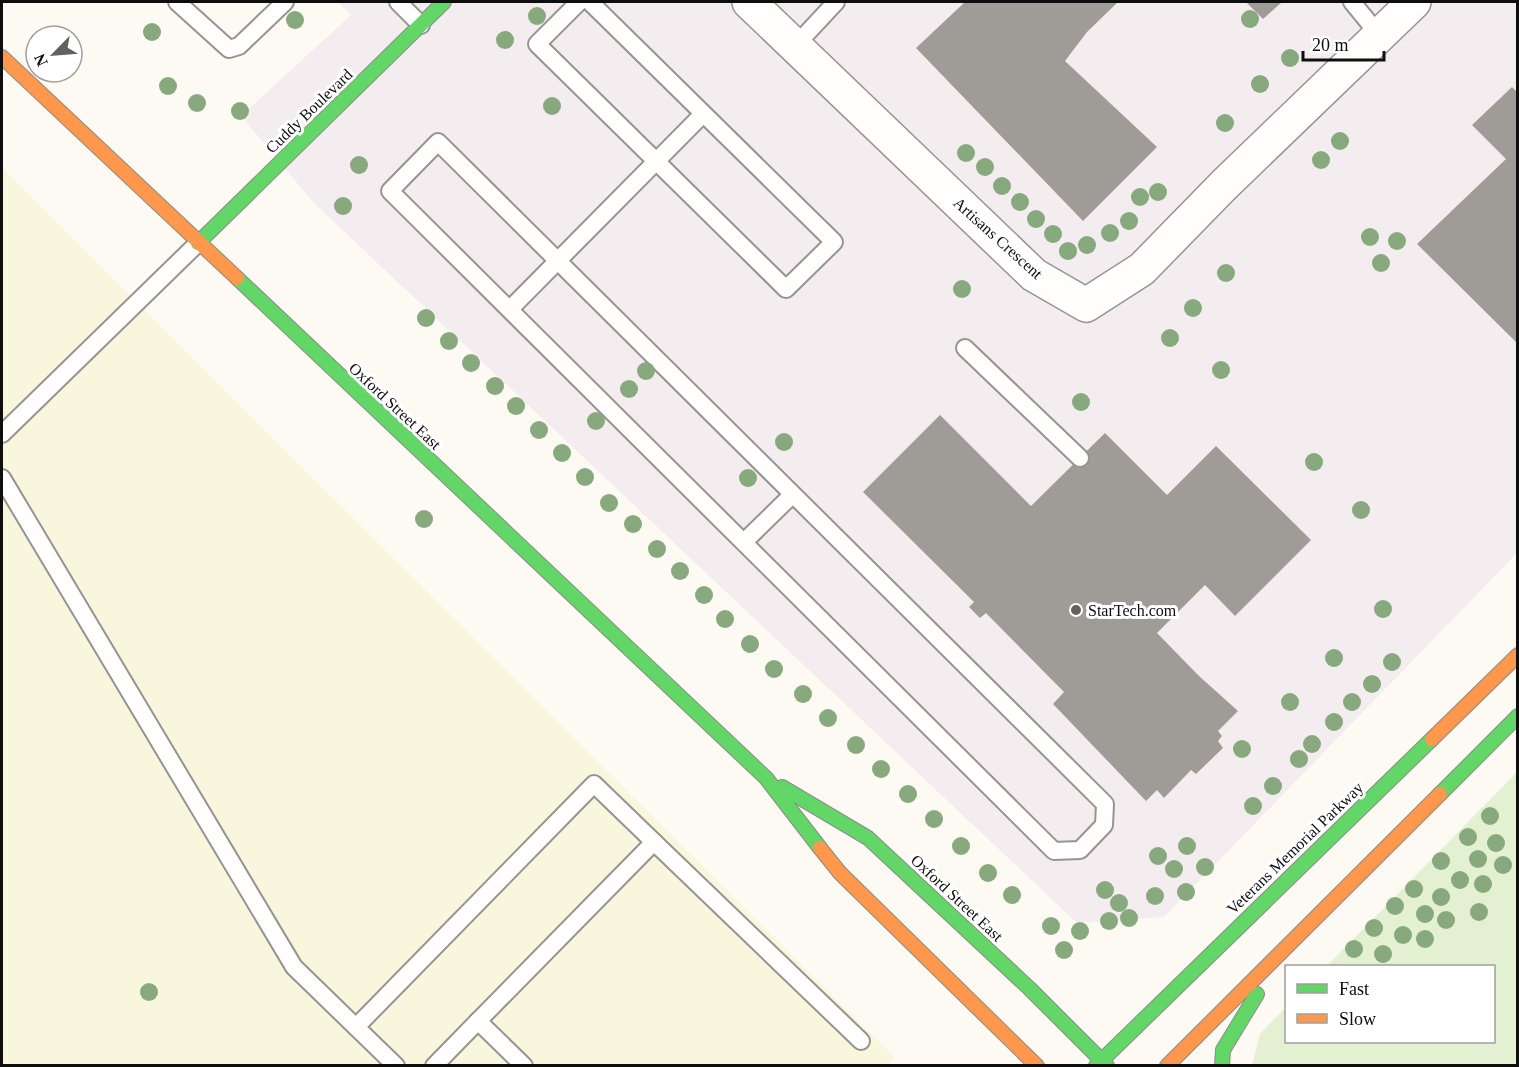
<svg xmlns="http://www.w3.org/2000/svg" width="1519" height="1067" viewBox="0 0 1519 1067" font-family="'Times New Roman',serif">
	<style>
		.industrial { fill: #f3edef }
		.farmland { fill: #f8f7de }
		.green { fill: #e3f1d2 }
		.building { fill: #9f9c98 }
		.lines { fill: none; stroke-linecap: round; stroke-linejoin: round }
		.lane-casing { stroke: #959491; stroke-width: 20 }
		.street-casing { stroke: #959491; stroke-width: 36 }
		.fast-casing { stroke: #8c8b87; stroke-width: 16 }
		.slow-casing { stroke: #8c8b87; stroke-width: 16 }
		.lane { stroke: #fffefd; stroke-width: 16 }
		.street { stroke: #fffefd; stroke-width: 33 }
		.fast { stroke: #63d668; stroke-width: 14 }
		.slow { stroke: #ff974d; stroke-width: 14 }
		.tree { fill: #87a97d }
		.poi-dot { fill: #61615e; stroke: #fff; stroke-width: 2 }
		.labels { text-anchor: middle; dominant-baseline: central; stroke-width: 6; stroke-linejoin: round; paint-order: stroke }
		.street-label { font-size: 16px; fill: #0e0e0e; stroke: #fff }
		.poi-label { font-size: 16px; fill: #0e0e0e; stroke: #fff; text-anchor: start }
	</style>
	<rect width="100%" height="100%" fill="#fcfaf2"/>
	<!-- industrial -->
	<polygon class="industrial" points="338,2 1517,2 1517,553 1164,917 1077,923 314,203 241,116 351,15"/>
	<!-- farmland -->
	<polygon class="farmland" points="2,168 895,1058 889,1065 2,1065"/>
	<!-- green -->
	<polygon class="green" points="1517,772 1517,1065 1252,1065 1260,1034 1286,1007 1286,1042 1494,1042 1494,966 1327,966"/>
	<!-- building -->
	<g class="building">
		<polygon points="965,2 1118,2 1087,32 1065,61 1157,147 1083,221 916,48"/>
		<polygon points="1246,2 1282,2 1263,19"/>
		<polygon points="1512,87 1518,93 1518,344 1417,244 1506,159 1472,125"/>
		<polygon points="940,415 1031,506 1105,433 1167,495 1216,446 1311,540 1235,616 1205,585 1157,633 1199,676 1238,711 1218,731 1222,736 1218,741 1223,748 1196,774 1191,770 1164,798 1157,790 1146,801 1053,704 1064,692 986,613 980,618 969,607 974,602 863,492"/>
	</g>
	<g class="lines">
		<defs>
			<g id="lane">
				<polyline points="177,2 229,49 239,46 285,2"/>
				<polyline points="398,2 421,25"/>
				<polyline points="579,2 537,44 786,289 834,242 590,2"/>
				<polyline points="1352,2 1379,35"/>
				<polyline points="795,46 836,2"/>
				<polygon points="438,142 1105,804 1104,825 1080,850 1054,851 390,191"/>
				<polyline points="510,309 703,114"/>
				<polyline points="965,348 1080,458"/>
				<polyline points="2,434 198,243"/>
				<polyline points="2,478 294,967 396,1066"/>
				<polyline points="744,542 792,495"/>
				<polyline points="478,1021 654,842 861,1041"/>
				<polyline points="356,1027 594,784 654,842"/>
				<polyline points="434,1066 478,1021 524,1066"/>
			</g>
			<polyline id="street" points="749,2 1034,275 1086,305 1142,269 1224,185 1414,2"/>
			<g id="fast">
				<polyline points="198,243 444,2"/>
				<polyline points="237,278 766,778 820,848"/>
				<polyline points="782,787 868,838 1029,988 1107,1066"/>
				<polyline points="1440,794 1518,716"/>
				<polyline points="1096,1066 1432,739"/>
				<polyline points="1222,1066 1223,1050 1257,994"/>
			</g>
			<g id="slow">
				<polyline points="2,57 237,278"/>
				<polyline points="1432,739 1518,655"/>
				<polyline points="820,848 840,873 1037,1066"/>
				<polyline points="1167,1066 1440,794"/>
			</g>
		</defs>
		<!-- lane casing -->
		<use href="#lane" class="lane-casing"/>
		<!-- street casing -->
		<use href="#street" class="street-casing"/>
		<!-- fast casing -->
		<use href="#fast" class="fast-casing"/>
		<!-- slow casing -->
		<use href="#slow" class="slow-casing"/>
		<!-- lane -->
		<use href="#lane" class="lane"/>
		<!-- street -->
		<use href="#street" class="street"/>
		<!-- fast -->
		<use href="#fast" class="fast"/>
		<!-- slow -->
		<use href="#slow" class="slow"/>
	</g>
	<!-- trees -->
	<g class="tree">
		<circle cx="537" cy="16" r="9"/>
		<circle cx="1250" cy="19" r="9"/>
		<circle cx="295" cy="20" r="9"/>
		<circle cx="152" cy="32" r="9"/>
		<circle cx="505" cy="40" r="9"/>
		<circle cx="1290" cy="58" r="9"/>
		<circle cx="1260" cy="84" r="9"/>
		<circle cx="168" cy="86" r="9"/>
		<circle cx="197" cy="103" r="9"/>
		<circle cx="552" cy="106" r="9"/>
		<circle cx="240" cy="111" r="9"/>
		<circle cx="1225" cy="123" r="9"/>
		<circle cx="1340" cy="141" r="9"/>
		<circle cx="966" cy="153" r="9"/>
		<circle cx="1321" cy="160" r="9"/>
		<circle cx="359" cy="165" r="9"/>
		<circle cx="985" cy="167" r="9"/>
		<circle cx="1002" cy="186" r="9"/>
		<circle cx="1158" cy="192" r="9"/>
		<circle cx="1140" cy="197" r="9"/>
		<circle cx="1020" cy="202" r="9"/>
		<circle cx="343" cy="206" r="9"/>
		<circle cx="1036" cy="219" r="9"/>
		<circle cx="1129" cy="221" r="9"/>
		<circle cx="1110" cy="233" r="9"/>
		<circle cx="1053" cy="234" r="9"/>
		<circle cx="1370" cy="237" r="9"/>
		<circle cx="1397" cy="241" r="9"/>
		<circle cx="1087" cy="245" r="9"/>
		<circle cx="1068" cy="251" r="9"/>
		<circle cx="1381" cy="263" r="9"/>
		<circle cx="1226" cy="273" r="9"/>
		<circle cx="962" cy="289" r="9"/>
		<circle cx="1193" cy="308" r="9"/>
		<circle cx="426" cy="318" r="9"/>
		<circle cx="1170" cy="338" r="9"/>
		<circle cx="449" cy="341" r="9"/>
		<circle cx="471" cy="363" r="9"/>
		<circle cx="1221" cy="370" r="9"/>
		<circle cx="646" cy="371" r="9"/>
		<circle cx="495" cy="386" r="9"/>
		<circle cx="629" cy="389" r="9"/>
		<circle cx="1081" cy="402" r="9"/>
		<circle cx="516" cy="406" r="9"/>
		<circle cx="596" cy="421" r="9"/>
		<circle cx="539" cy="430" r="9"/>
		<circle cx="784" cy="442" r="9"/>
		<circle cx="562" cy="453" r="9"/>
		<circle cx="1314" cy="462" r="9"/>
		<circle cx="585" cy="477" r="9"/>
		<circle cx="748" cy="478" r="9"/>
		<circle cx="609" cy="503" r="9"/>
		<circle cx="1361" cy="510" r="9"/>
		<circle cx="424" cy="519" r="9"/>
		<circle cx="633" cy="524" r="9"/>
		<circle cx="657" cy="549" r="9"/>
		<circle cx="680" cy="571" r="9"/>
		<circle cx="704" cy="595" r="9"/>
		<circle cx="1383" cy="609" r="9"/>
		<circle cx="725" cy="619" r="9"/>
		<circle cx="750" cy="644" r="9"/>
		<circle cx="1334" cy="658" r="9"/>
		<circle cx="1392" cy="662" r="9"/>
		<circle cx="774" cy="669" r="9"/>
		<circle cx="1372" cy="684" r="9"/>
		<circle cx="803" cy="694" r="9"/>
		<circle cx="1290" cy="702" r="9"/>
		<circle cx="1352" cy="702" r="9"/>
		<circle cx="828" cy="718" r="9"/>
		<circle cx="1334" cy="722" r="9"/>
		<circle cx="1312" cy="744" r="9"/>
		<circle cx="856" cy="745" r="9"/>
		<circle cx="1242" cy="749" r="9"/>
		<circle cx="1299" cy="759" r="9"/>
		<circle cx="881" cy="769" r="9"/>
		<circle cx="1273" cy="786" r="9"/>
		<circle cx="908" cy="794" r="9"/>
		<circle cx="1253" cy="806" r="9"/>
		<circle cx="1490" cy="816" r="9"/>
		<circle cx="934" cy="819" r="9"/>
		<circle cx="1468" cy="837" r="9"/>
		<circle cx="1496" cy="843" r="9"/>
		<circle cx="961" cy="846" r="9"/>
		<circle cx="1187" cy="846" r="9"/>
		<circle cx="1158" cy="856" r="9"/>
		<circle cx="1478" cy="859" r="9"/>
		<circle cx="1441" cy="861" r="9"/>
		<circle cx="1503" cy="865" r="9"/>
		<circle cx="1205" cy="867" r="9"/>
		<circle cx="1174" cy="869" r="9"/>
		<circle cx="988" cy="873" r="9"/>
		<circle cx="1460" cy="880" r="9"/>
		<circle cx="1483" cy="884" r="9"/>
		<circle cx="1414" cy="889" r="9"/>
		<circle cx="1105" cy="890" r="9"/>
		<circle cx="1186" cy="892" r="9"/>
		<circle cx="1012" cy="895" r="9"/>
		<circle cx="1155" cy="896" r="9"/>
		<circle cx="1441" cy="897" r="9"/>
		<circle cx="1119" cy="903" r="9"/>
		<circle cx="1395" cy="906" r="9"/>
		<circle cx="1479" cy="912" r="9"/>
		<circle cx="1425" cy="914" r="9"/>
		<circle cx="1129" cy="918" r="9"/>
		<circle cx="1446" cy="920" r="9"/>
		<circle cx="1109" cy="921" r="9"/>
		<circle cx="1051" cy="926" r="9"/>
		<circle cx="1374" cy="928" r="9"/>
		<circle cx="1080" cy="931" r="9"/>
		<circle cx="1403" cy="935" r="9"/>
		<circle cx="1425" cy="939" r="9"/>
		<circle cx="1354" cy="949" r="9"/>
		<circle cx="1064" cy="950" r="9"/>
		<circle cx="1383" cy="954" r="9"/>
		<circle cx="149" cy="992" r="9"/>
	</g>
	<!-- markers -->
	<circle class="poi-dot" cx="1076" cy="610" r="6"/>
	<g class="labels">
		<!-- street labels -->
		<g class="street-label">
			<text transform="translate(309 111) rotate(-44)">Cuddy Boulevard</text>
			<text transform="translate(998 238) rotate(42)">Artisans Crescent</text>
			<text transform="translate(395 406) rotate(43)">Oxford Street East</text>
			<text transform="translate(1295 848) rotate(-44)">Veterans Memorial Parkway</text>
			<text transform="translate(957 898) rotate(43)">Oxford Street East</text>
		</g>
		<!-- poi labels -->
		<g class="poi-label">
			<text x="1088" y="610">StarTech.com</text>
		</g>
	</g>
	<!-- border -->
	<rect width="1519" height="1067" fill="none" stroke="#0e0e0e" stroke-width="6"/>
	<!-- legend -->
	<rect x="1285" y="965" width="210" height="78" fill="#ffffff" stroke="#9f9f9f" stroke-width="1.5"/>
	<rect x="1297" y="984" width="30" height="9" fill="#63d668" stroke="#9f9f9f" stroke-width="1.5"/>
	<text x="1339" y="995" font-size="18" fill="#0e0e0e">Fast</text>
	<rect x="1297" y="1014" width="30" height="9" fill="#ff974d" stroke="#9f9f9f" stroke-width="1.5"/>
	<text x="1339" y="1025" font-size="18" fill="#0e0e0e">Slow</text>
	<!-- north arrow -->
	<g transform="translate(54 54) rotate(245)"><circle r="28" fill="#ffffff" stroke="#9f9f9f" stroke-width="1.5"/>
	<path d="M0-4.5L10 22L0 15L-10 22Z" fill="#61615e"/>
	<text y="-9" font-size="16" font-weight="bold" text-anchor="middle" fill="#0e0e0e">N</text>
	</g>
	<!-- scale -->
	<path d="M1303 51v9h81v-9" fill="none" stroke="#0e0e0e" stroke-width="3"/>
	<text x="1312" y="51" font-size="18" fill="#0e0e0e" stroke="#ffffff" stroke-width="4.5" paint-order="stroke">20 m</text>
</svg>
